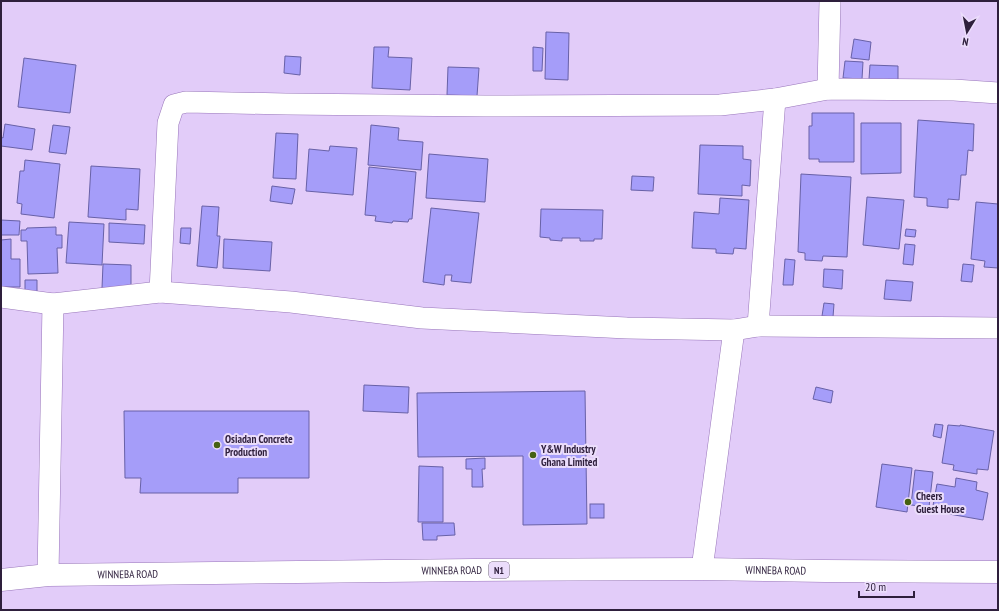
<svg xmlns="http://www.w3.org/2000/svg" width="999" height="611" viewBox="0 0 999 611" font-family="'PT Sans Narrow',sans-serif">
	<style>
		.building { fill: #a59df9; stroke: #6861a7 }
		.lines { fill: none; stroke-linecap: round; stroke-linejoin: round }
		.street-casing { stroke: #9875ba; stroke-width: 22 }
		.highway-casing { stroke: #9875ba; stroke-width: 23 }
		.street { stroke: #fff; stroke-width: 21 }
		.highway { stroke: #fff; stroke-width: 22 }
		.poi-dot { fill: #466111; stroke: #ebddfb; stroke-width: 1.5 }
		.labels { text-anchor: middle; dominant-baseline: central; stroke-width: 4; stroke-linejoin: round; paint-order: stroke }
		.shield { fill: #ebddfb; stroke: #675875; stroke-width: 1 }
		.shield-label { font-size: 10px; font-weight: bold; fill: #2e1f3c }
		.poi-label { font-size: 11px; font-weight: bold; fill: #2e1f3c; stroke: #ebddfb; text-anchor: start }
		.street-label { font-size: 11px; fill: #2e1f3c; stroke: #ebddfb }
	</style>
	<rect width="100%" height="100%" fill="#e2ccf9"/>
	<!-- building -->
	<g class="building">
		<polygon points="546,32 569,33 568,80 545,79"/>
		<polygon points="854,39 871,42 869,60 851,58"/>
		<polygon points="374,47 389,47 388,57 412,58 410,90 372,88"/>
		<polygon points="533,47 543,48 542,71 533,71"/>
		<polygon points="285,56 301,57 300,75 284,73"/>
		<polygon points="24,58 76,65 70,113 18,107"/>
		<polygon points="845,61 863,62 862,79 843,78"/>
		<polygon points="870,65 898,66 898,80 869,79"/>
		<polygon points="448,67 479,68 477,96 447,95"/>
		<polygon points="812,113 854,113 854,162 819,162 819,159 809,159 809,126 812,126"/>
		<polygon points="918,120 974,124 973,151 968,150 966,175 961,175 959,200 948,199 948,208 927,206 927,198 914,197"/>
		<polygon points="861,123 901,123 901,173 861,174"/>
		<polygon points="5,124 35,129 32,150 1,146 1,137 3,138"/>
		<polygon points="53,125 70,127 66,154 49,152"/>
		<polygon points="371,125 399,128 398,140 423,142 421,170 368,165"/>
		<polygon points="276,133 298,134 296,179 273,178"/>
		<polygon points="700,145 743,146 743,159 751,160 750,186 742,185 742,196 698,194"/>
		<polygon points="330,146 357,148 353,195 306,191 309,149 329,151"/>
		<polygon points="429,154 488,159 485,202 426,198"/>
		<polygon points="25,160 60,164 54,218 21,214 22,204 17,203 20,171 24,171"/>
		<polygon points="91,166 140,169 138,210 126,209 126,220 88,217"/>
		<polygon points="369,167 416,172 412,219 409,219 408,222 393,221 392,223 375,221 376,216 365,215"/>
		<polygon points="801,174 851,177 847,257 823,256 822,261 805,260 805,253 798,252"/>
		<polygon points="632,176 654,177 653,191 631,190"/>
		<polygon points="272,186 295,189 292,204 270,201"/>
		<polygon points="867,197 904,200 899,249 863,245"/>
		<polygon points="720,198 749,200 746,249 734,248 733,254 716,253 716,249 692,248 694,212 719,214"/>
		<polygon points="976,202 998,204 998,268 984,267 985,261 971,259"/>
		<polygon points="202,206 219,207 217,236 220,236 217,268 197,266"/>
		<polygon points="431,208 479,213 471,283 451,281 452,275 445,275 444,285 423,282"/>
		<polygon points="541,209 603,210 602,239 594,239 594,241 580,241 580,238 562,238 562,241 550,240 550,238 540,237"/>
		<polygon points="1,220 20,221 19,235 1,235"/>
		<polygon points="69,222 104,224 102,265 66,263"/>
		<polygon points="109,223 145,225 144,244 109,242"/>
		<polygon points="56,227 56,235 62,235 62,248 57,248 58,273 28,274 27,241 21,241 21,230 26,230 27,228"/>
		<polygon points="181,228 191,228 190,244 180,243"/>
		<polygon points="906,229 916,230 915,237 905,236"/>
		<polygon points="11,239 11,259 20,259 20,287 1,287 1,240"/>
		<polygon points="224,239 272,242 270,271 223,268"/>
		<polygon points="905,244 915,245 913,265 903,264"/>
		<polygon points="785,259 795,260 793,285 783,285"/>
		<polygon points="103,264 131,265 131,289 102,288"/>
		<polygon points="963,264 974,265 972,282 961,281"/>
		<polygon points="824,269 843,270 842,289 823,287"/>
		<polygon points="25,280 37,280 37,293 25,294"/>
		<polygon points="886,280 913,282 911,301 884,299"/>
		<polygon points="824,303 834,304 833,317 822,316"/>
		<polygon points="364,385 409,387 408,413 363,411"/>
		<polygon points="816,387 833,391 831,403 813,399"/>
		<polygon points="585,391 587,524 523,525 523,456 418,457 417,393"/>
		<polygon points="124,411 309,411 309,478 238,478 238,493 140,493 141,478 125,478"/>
		<polygon points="935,424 943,425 941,438 933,436"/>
		<polygon points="948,425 960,426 960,425 994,431 988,470 977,469 977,474 953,470 954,465 942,463"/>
		<polygon points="485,458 485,469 482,469 483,487 472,487 472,469 466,469 466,459"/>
		<polygon points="882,464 912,468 907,512 876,507"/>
		<polygon points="419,466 443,467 443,522 418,522"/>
		<polygon points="915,470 933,472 929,507 911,505"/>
		<polygon points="956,478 977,482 976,490 988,493 983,520 932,511 937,484 955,487"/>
		<rect x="590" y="504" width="14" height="14"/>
		<polygon points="422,523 454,523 455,535 437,536 437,540 423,540"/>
	</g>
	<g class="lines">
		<defs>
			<g id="street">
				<polyline points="828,89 830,1"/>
				<polyline points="160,292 168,123 174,105 186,102 286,104 485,106 720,105 775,99 828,89 954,90 998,93"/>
				<polyline points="1,297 53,304"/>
				<polyline points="758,326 775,99"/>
				<polyline points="702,569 734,330"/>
				<polyline points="48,575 53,304 160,292 291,302 422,318 627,328 734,330 758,326 998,328"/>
			</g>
			<g id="highway">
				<path id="s1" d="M 1,580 L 48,575 L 473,570 L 702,569 L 825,571 L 998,572"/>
			</g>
		</defs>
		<!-- street casing -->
		<use href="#street" class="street-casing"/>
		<!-- highway casing -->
		<use href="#highway" class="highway-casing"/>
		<!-- street -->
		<use href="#street" class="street"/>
		<!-- highway -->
		<use href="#highway" class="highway"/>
	</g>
	<!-- markers -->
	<g class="poi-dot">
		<circle cx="217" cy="445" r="4"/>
		<circle cx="533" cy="455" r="4"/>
		<circle cx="908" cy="502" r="4"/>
	</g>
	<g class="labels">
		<!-- shield labels -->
		<rect class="shield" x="489" y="562" width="20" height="16" rx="3"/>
		<g class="shield-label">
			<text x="499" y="570">N1</text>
		</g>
		<!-- poi labels -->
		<g class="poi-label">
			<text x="225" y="439">Osiadan Concrete<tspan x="225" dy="13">Production</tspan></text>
			<text x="541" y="449">Y&amp;W Industry<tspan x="541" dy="13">Ghana Limited</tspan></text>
			<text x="916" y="496">Cheers<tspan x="916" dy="13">Guest House</tspan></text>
		</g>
		<!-- street labels -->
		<g class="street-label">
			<text stroke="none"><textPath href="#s1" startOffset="451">WINNEBA ROAD</textPath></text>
			<text stroke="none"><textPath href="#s1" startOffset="775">WINNEBA ROAD</textPath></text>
			<text stroke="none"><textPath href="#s1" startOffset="127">WINNEBA ROAD</textPath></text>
		</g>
	</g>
	<!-- border -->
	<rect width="999" height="611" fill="none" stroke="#2e1f3c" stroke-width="4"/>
	<!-- north arrow -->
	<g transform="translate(967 32) rotate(190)" stroke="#ebddfb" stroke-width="3" paint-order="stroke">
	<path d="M0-3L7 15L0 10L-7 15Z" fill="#2e1f3c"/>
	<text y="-6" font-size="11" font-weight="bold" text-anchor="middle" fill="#2e1f3c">N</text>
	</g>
	<!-- scale -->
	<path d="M859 591v6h55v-6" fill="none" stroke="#2e1f3c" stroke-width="2"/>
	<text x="865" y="591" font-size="12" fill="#2e1f3c" stroke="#ebddfb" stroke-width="3" paint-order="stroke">20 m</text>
</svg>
